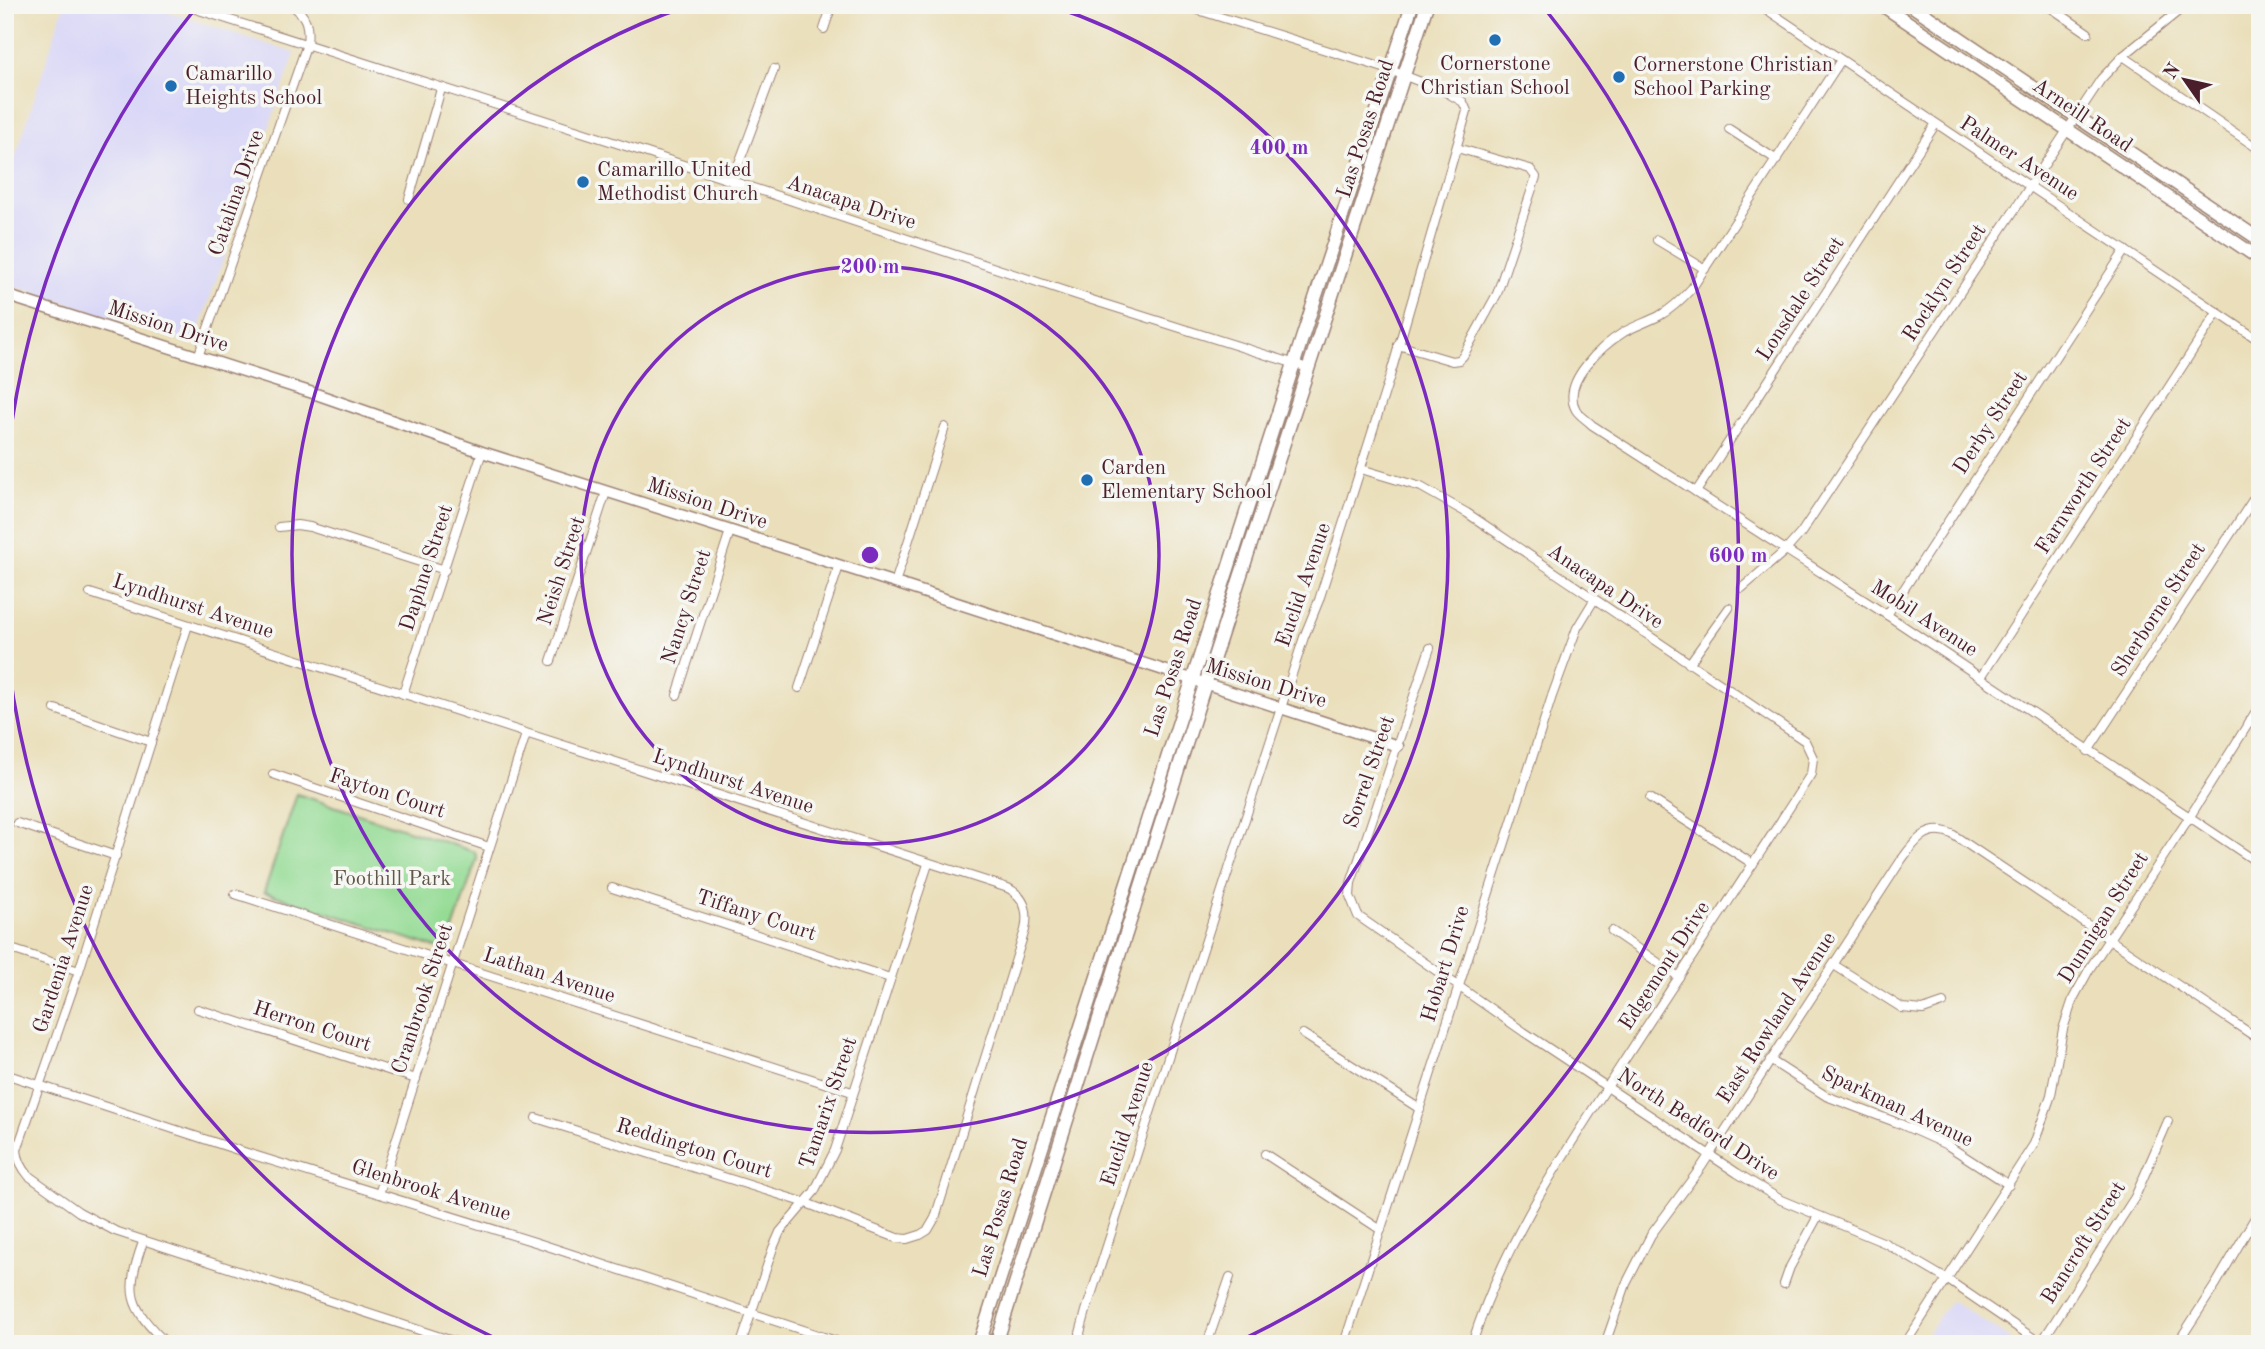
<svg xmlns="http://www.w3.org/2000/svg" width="2265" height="1349" viewBox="0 0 2265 1349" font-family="'Old Standard TT',serif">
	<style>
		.built { fill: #d9d7f7 }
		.green { fill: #94db94; stroke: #6f7d60; stroke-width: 2 }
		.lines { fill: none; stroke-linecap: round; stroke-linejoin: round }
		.minor-casing { stroke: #9a7f72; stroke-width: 10 }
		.tertiary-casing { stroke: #9a7f72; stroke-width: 13 }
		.secondary-casing { stroke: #9a7f72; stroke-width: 15 }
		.minor { stroke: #fff; stroke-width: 8 }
		.tertiary { stroke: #fff; stroke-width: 10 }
		.secondary { stroke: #fff; stroke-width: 12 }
		.ring { fill: none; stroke: #7b2cbf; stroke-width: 3.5 }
		.poi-dot { fill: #1f6fb2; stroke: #f6f6f2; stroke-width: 2.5 }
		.labels { text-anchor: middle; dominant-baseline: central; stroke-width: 7; stroke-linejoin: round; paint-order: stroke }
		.poi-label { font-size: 21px; fill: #4a1f2b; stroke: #f6f6f2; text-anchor: start }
		.street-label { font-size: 21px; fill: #4a1f2b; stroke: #f6f6f2 }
		.park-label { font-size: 21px; fill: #60574a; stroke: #f6f6f2 }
		.centre { fill: #7b2cbf; stroke: #f6f6f2; stroke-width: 3.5 }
		.ring-label { font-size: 21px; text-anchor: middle; font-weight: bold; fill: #7b2cbf; stroke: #f6f6f2; stroke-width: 7; stroke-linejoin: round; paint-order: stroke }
	</style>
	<rect width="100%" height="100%" fill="#f6f6f2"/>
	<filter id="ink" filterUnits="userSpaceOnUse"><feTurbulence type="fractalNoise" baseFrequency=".0143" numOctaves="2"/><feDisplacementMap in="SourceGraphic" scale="14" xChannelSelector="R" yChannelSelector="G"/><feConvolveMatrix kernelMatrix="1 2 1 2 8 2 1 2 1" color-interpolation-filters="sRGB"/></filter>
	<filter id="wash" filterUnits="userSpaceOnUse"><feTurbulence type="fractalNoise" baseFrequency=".00686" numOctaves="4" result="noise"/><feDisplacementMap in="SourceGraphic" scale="28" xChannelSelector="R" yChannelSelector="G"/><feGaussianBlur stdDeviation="1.57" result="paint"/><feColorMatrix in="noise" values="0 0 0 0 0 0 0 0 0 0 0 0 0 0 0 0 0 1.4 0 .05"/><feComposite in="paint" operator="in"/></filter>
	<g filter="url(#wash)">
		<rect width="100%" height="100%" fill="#eadfba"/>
		<!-- built -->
		<g class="built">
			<polygon points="64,5 146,5 295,53 194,344 5,283 5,190"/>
			<polygon points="1951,1301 1954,1302 2017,1344 1921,1344 1948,1303"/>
		</g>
		<!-- green -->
		<polygon class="green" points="297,794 475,852 477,859 447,947 440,949 264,892"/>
	</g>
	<g filter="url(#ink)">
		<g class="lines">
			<defs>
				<g id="minor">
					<polyline points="183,5 638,150 1101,303 1308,368"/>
					<polyline points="1760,5 2260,341"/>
					<polyline points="2047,5 2088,33"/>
					<polyline points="2246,5 2260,14"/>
					<polyline points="824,29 832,5"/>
					<polyline points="2123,56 2260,150"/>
					<path d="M 1841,60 L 1692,288 C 1682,299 1672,309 1659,316 C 1647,322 1635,326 1624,332 C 1603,345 1560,382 1576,410 C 1580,416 1587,420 1592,425 L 1887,615 L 2260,864"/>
					<polyline points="1729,129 1777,160"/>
					<polyline points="732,182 774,69"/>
					<polyline points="409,199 441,89"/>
					<polyline points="1657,240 1705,269"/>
					<polyline points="1398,345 1452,361 1459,360 1463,356 1497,294 1536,177 1530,169 1457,148"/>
					<path d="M 198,357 L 307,44 C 309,26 307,15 291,5"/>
					<path d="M 1361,469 L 1421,487 L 1467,513 L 1805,741 L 1813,758 L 1811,774 C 1749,871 1685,967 1622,1064 C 1564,1154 1504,1241 1472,1344"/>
					<polyline points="1696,492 1935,125"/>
					<polyline points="279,527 297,525 310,527 445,570"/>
					<polyline points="895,583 945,427"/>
					<polyline points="1742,588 1786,550 1801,533 2101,79 2123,56 2186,5"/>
					<path d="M 90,593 L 1008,888 C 1025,897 1029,912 1025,930 L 935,1218 L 928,1230 L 920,1235 L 907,1239 L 897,1238 L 806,1203 L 536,1118"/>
					<polyline points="1887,615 2125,250"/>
					<path d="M 188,625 L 79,971 L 17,1150 C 18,1161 22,1168 29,1176 L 79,1212 L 115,1231 L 462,1344"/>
					<polyline points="1430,648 1351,883 1350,896 1358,916 1524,1032 1737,1173 1781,1200 1885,1243 1948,1280 2042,1344"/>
					<polyline points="551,661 606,492"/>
					<polyline points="1689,664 1729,608"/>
					<polyline points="1981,677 2217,313"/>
					<polyline points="799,688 839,566"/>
					<polyline points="403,694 482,452"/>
					<polyline points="677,695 730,531"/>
					<polyline points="55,709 151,742"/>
					<polyline points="2088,751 2260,489"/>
					<polyline points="273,774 489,847"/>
					<polyline points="1650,798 1753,864"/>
					<polyline points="17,823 116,856"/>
					<polyline points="612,888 890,978"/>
					<polyline points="235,894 852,1092"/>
					<polyline points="1612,931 1679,977"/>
					<polyline points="5,947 79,971"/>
					<polyline points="1834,965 1902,1008 1923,1010 1943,1003"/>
					<polyline points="198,1009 416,1079"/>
					<polyline points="1303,1034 1420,1109"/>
					<polyline points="1770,1060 1826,1096 1898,1123 1947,1145 2009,1185"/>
					<polyline points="5,1074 247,1153 538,1243 845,1344"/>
					<polyline points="1265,1154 1381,1230"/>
					<polyline points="379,1194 526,734"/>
					<path d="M 143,1242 C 125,1293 128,1306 167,1344"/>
					<polyline points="1784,1284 1790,1267 1818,1216"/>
					<polyline points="2041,1343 2135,1197 2168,1121"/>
					<polyline points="741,1344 773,1248 780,1232 814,1192 835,1150 928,864"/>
					<polyline points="1082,1344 1080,1333 1086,1311 1304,637 1319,600 1390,376 1467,111 1463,102 1444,91 1390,70 1182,5"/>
					<polyline points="1207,1344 1230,1277"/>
					<polyline points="1344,1344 1552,696 1577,628 1594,600"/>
					<path d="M 1605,1344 L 1626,1284 L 1651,1235 L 1702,1166 L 1902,859 C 1915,841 1928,823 1952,834 L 2260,1040"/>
					<polyline points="1905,1344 2034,1144 2051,1095 2063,1029 2073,999 2090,968 2189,818 2260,705"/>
					<polyline points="2177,1344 2216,1284 2260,1209"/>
				</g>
				<polyline id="tertiary" points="5,295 316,394 482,452 895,583 1398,746"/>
				<g id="secondary">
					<polyline points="1882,5 2260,259"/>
					<polyline points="1911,5 2260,240"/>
					<path d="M 979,1344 C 1120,896 1264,450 1412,5"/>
					<polyline points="996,1344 1201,697 1427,5"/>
				</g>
			</defs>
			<!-- minor casing -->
			<use href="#minor" class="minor-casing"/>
			<!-- tertiary casing -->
			<use href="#tertiary" class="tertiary-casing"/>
			<!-- secondary casing -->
			<use href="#secondary" class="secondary-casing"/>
			<!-- minor -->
			<use href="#minor" class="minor"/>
			<!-- tertiary -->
			<use href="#tertiary" class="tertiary"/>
			<!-- secondary -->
			<use href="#secondary" class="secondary"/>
		</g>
	</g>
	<!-- distance rings -->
	<g class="ring">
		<circle cx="870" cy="555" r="289"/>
		<path d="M1049 5A578 578 0 1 1 691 5"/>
		<path d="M503 1342A868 868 0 0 1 5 631M5 479A868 868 0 0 1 195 9M1545 9A868 868 0 0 1 1237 1342"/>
	</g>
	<!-- markers -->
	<g class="poi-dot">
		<circle cx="1495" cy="40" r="7"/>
		<circle cx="1619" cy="77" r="7"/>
		<circle cx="171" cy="86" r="7"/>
		<circle cx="583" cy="182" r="7"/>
		<circle cx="1087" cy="480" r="7"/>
	</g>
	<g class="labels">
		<!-- poi labels -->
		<g class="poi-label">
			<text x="1495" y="64" text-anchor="middle">Cornerstone<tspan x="1495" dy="24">Christian School</tspan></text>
			<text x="1633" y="65">Cornerstone Christian<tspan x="1633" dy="24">School Parking</tspan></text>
			<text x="185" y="74">Camarillo<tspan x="185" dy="24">Heights School</tspan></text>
			<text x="597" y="170">Camarillo United<tspan x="597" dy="24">Methodist Church</tspan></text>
			<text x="1101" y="468">Carden<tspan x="1101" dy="24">Elementary School</tspan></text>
		</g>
		<!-- street labels -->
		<g class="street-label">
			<text transform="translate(2082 116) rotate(34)">Arneill Road</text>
			<text transform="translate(1366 129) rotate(-72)">Las Posas Road</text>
			<text transform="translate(2019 159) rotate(33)">Palmer Avenue</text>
			<text transform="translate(237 193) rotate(-71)">Catalina Drive</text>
			<text transform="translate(851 203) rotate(18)">Anacapa Drive</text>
			<text transform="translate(1945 283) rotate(-57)">Rocklyn Street</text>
			<text transform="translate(1801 299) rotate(-57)">Lonsdale Street</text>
			<text transform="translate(168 327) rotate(18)">Mission Drive</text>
			<text transform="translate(1991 423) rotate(-57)">Derby Street</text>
			<text transform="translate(2084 486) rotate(-57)">Farnworth Street</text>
			<text transform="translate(707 504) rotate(18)">Mission Drive</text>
			<text transform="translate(427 568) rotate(-72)">Daphne Street</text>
			<text transform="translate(562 571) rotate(-72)">Neish Street</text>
			<text transform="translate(1304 585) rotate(-71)">Euclid Avenue</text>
			<text transform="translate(1605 587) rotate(34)">Anacapa Drive</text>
			<text transform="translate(193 607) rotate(18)">Lyndhurst Avenue</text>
			<text transform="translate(687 607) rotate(-72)">Nancy Street</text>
			<text transform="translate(2159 610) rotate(-57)">Sherborne Street</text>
			<text transform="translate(1924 619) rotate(33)">Mobil Avenue</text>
			<text transform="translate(1174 668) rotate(-72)">Las Posas Road</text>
			<text transform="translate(1266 684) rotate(17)">Mission Drive</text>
			<text transform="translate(1370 772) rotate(-71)">Sorrel Street</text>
			<text transform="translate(733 782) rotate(18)">Lyndhurst Avenue</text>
			<text transform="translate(387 794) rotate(18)">Fayton Court</text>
			<text transform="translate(756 916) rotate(18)">Tiffany Court</text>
			<text transform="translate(2104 918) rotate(-58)">Dunnigan Street</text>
			<text transform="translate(64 959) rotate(-72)">Gardenia Avenue</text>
			<text transform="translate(1446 964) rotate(-73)">Hobart Drive</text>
			<text transform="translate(1665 966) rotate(-57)">Edgemont Drive</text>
			<text transform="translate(549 976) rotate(18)">Lathan Avenue</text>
			<text transform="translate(423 999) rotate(-72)">Cranbrook Street</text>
			<text transform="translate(1777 1018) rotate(-57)">East Rowland Avenue</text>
			<text transform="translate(312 1027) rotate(18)">Herron Court</text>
			<text transform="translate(829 1103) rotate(-71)">Tamarix Street</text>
			<text transform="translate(1897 1107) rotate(25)">Sparkman Avenue</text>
			<text transform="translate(1128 1124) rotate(-72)">Euclid Avenue</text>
			<text transform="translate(1698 1125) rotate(33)">North Bedford Drive</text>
			<text transform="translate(694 1149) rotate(17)">Reddington Court</text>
			<text transform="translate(431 1191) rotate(17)">Glenbrook Avenue</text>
			<text transform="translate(1001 1208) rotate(-73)">Las Posas Road</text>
			<text transform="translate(2084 1243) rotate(-58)">Bancroft Street</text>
		</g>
		<!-- park labels -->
		<g class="park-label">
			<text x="392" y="879">Foothill Park</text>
		</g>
	</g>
	<circle cx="870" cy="555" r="10" class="centre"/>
	<g class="ring-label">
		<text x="1279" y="154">400 m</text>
		<text x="870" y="273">200 m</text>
		<text x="1738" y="562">600 m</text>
	</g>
	<!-- margin -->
	<rect width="2265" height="1349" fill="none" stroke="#f6f6f2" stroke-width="28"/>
	<!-- north arrow -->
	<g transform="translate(2185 80) rotate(304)" stroke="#f6f6f2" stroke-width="5" paint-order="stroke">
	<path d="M0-5L12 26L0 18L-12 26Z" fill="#4a1f2b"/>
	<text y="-10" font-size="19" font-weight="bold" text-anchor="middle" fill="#4a1f2b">N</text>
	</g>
</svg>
